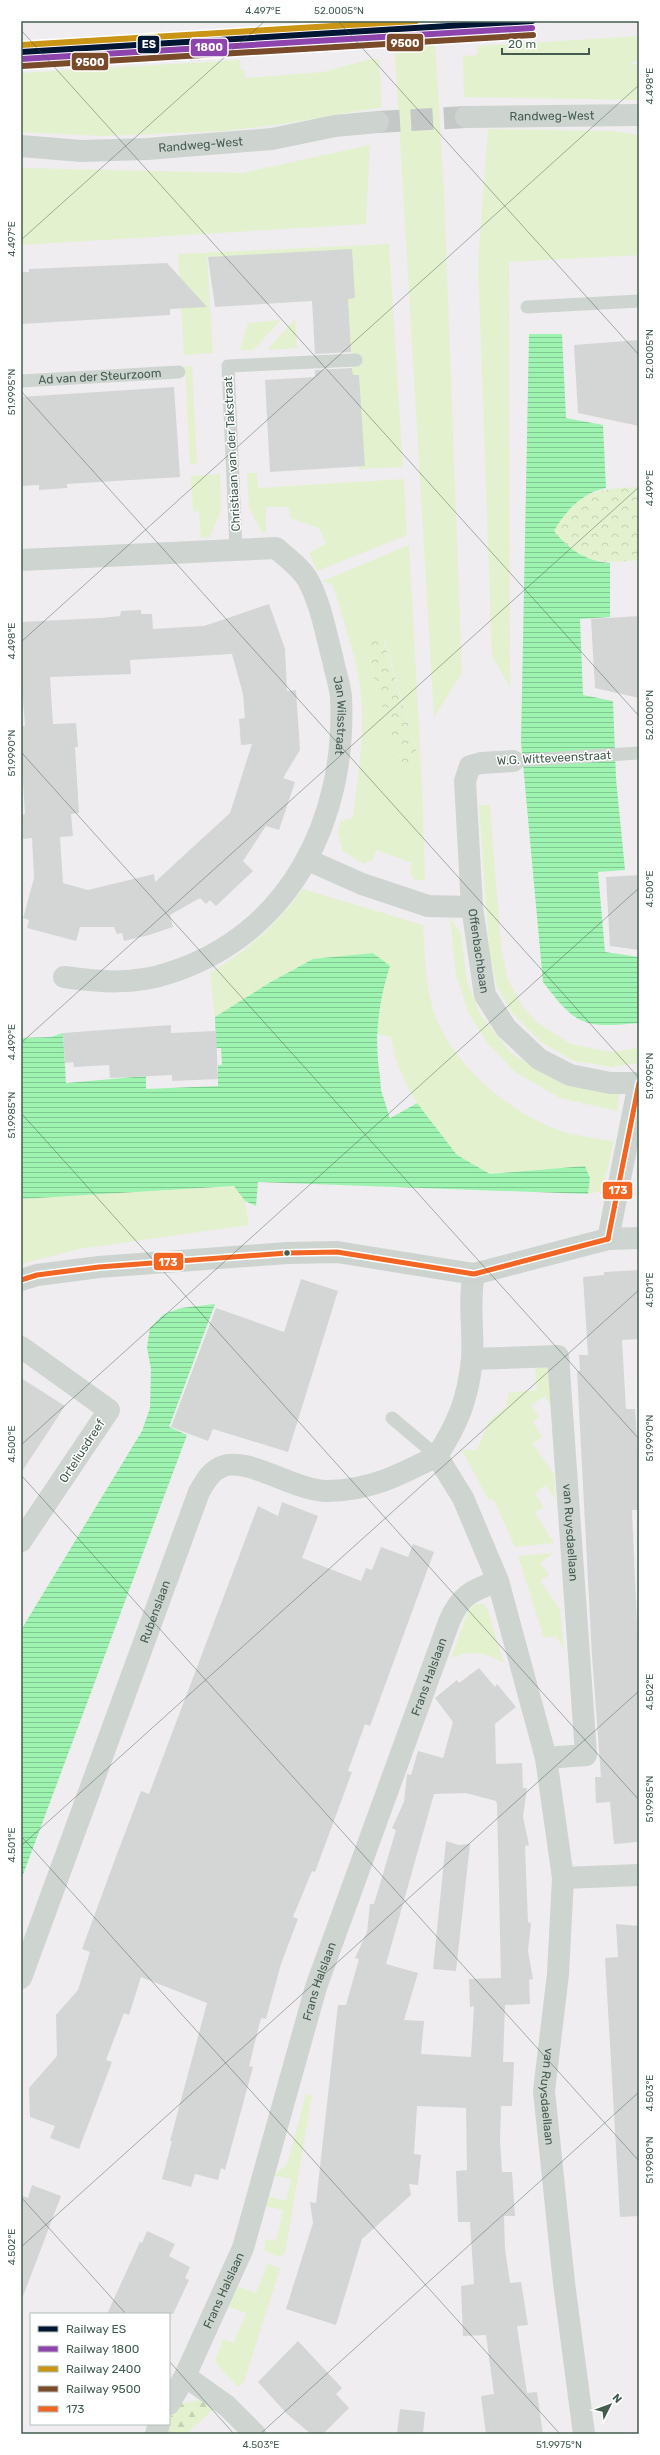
<svg xmlns="http://www.w3.org/2000/svg" width="660" height="2455" viewBox="0 0 660 2455" font-family="Rubik,sans-serif">
	<style>
		.grass { fill: #e4f1cf; fill-rule: evenodd }
		.forest { fill: url(#forest-firs) }
		.park { fill: url(#park-crowns) }
		.water { fill: url(#water-rules) }
		.pier { fill: #efedef }
		.building { fill: #d4d6d5; fill-rule: evenodd }
		.lines { fill: none; stroke-linecap: round; stroke-linejoin: round }
		.secondary-tunnel { stroke: #c4c9c7; stroke-width: 22; stroke-dasharray: 22 11; stroke-linecap: butt }
		.lane { stroke: #ced4d0; stroke-width: 13 }
		.street { stroke: #ced4d0; stroke-width: 22 }
		.secondary { stroke: #cdd4d0; stroke-width: 22 }
		.bus-1-casing { stroke: #fff; stroke-width: 8 }
		.bus-1 { stroke: #f26522; stroke-width: 5 }
		.rail-1-casing { stroke: #fff; stroke-width: 9 }
		.rail-2-casing { stroke: #fff; stroke-width: 9 }
		.rail-3-casing { stroke: #fff; stroke-width: 9 }
		.rail-4-casing { stroke: #fff; stroke-width: 9 }
		.rail-1 { stroke: #011633; stroke-width: 6 }
		.rail-2 { stroke: #8e44ad; stroke-width: 6 }
		.rail-3 { stroke: #ca9414; stroke-width: 6 }
		.rail-4 { stroke: #7a4b2a; stroke-width: 6 }
		.ticks { fill: none; stroke: #435c4f; stroke-width: 1; stroke-opacity: 0.45 }
		.bus-dot { fill: #435c4f; stroke: #fff; stroke-width: 1.5 }
		.labels { text-anchor: middle; dominant-baseline: central; stroke-width: 3; stroke-linejoin: round; paint-order: stroke }
		.street-label { font-size: 12px; fill: #435c4f; stroke: #fff }
		.line-badge { stroke: #fff; stroke-width: 1.5 }
		.badge-label { font-size: 11px; text-anchor: middle; font-weight: bold; fill: #fff }
		.neatline { fill: none; stroke: #435c4f; stroke-width: 1.5 }
		.ticks-label { font-size: 10px; text-anchor: middle; fill: #435c4f }
	</style>
	<defs>
		<pattern id="forest-firs" width="22" height="20" patternUnits="userSpaceOnUse"><rect width="22" height="20" fill="#e4f1cf"/><path d="M5 1l3.5 6h-7zM16 11l3.5 6h-7z" fill="#c5d1b4"/></pattern>
		<pattern id="park-crowns" width="20" height="18" patternUnits="userSpaceOnUse"><rect width="20" height="18" fill="#e4f1cf"/><path d="M2 6a3 3 0 1 1 6 0M12 15a3 3 0 1 1 6 0" fill="none" stroke="#c5d1b4"/></pattern>
		<pattern id="water-rules" width="6" height="5" patternUnits="userSpaceOnUse"><rect width="6" height="5" fill="#9ef3b1"/><path d="M0 2.5h6" fill="none" stroke="#82c892"/></pattern>
	</defs>
	<rect width="100%" height="100%" fill="#efedef"/>
	<!-- grass -->
	<g class="grass">
		<polygon points="393,21 434,21 444,192 462,673 434,717"/>
		<polygon points="639,36 639,61 632,62 633,65 639,64 639,100 464,97 463,56 477,55 478,46"/>
		<polygon points="371,59 379,59 382,107 289,123 225,131 102,136 21,132 21,73 240,60 241,70 245,70 245,78 323,72"/>
		<polygon points="488,129 614,131 639,135 639,255 509,262 510,687 492,656 478,263"/>
		<polygon points="370,145 366,224 21,245 21,168 243,173"/>
		<polygon points="389,244 403,467 359,469 344,251 207,258 213,353 184,355 178,254"/>
		<polygon points="295,319 297,348 267,350"/>
		<polygon points="281,320 253,350 240,350 248,323"/>
		<polygon points="185,366 192,366 197,464 190,464"/>
		<polygon points="247,473 257,473 258,488 404,479 407,535 317,571 309,553 326,544 319,528 290,518 289,507 266,507 266,533 262,533 249,508"/>
		<polygon points="220,474 221,510 210,537 201,538 199,512 193,511 191,476"/>
		<path d="M 409,545 L 422,782 L 425,881 L 414,879 L 410,874 L 412,863 L 376,850 L 373,860 L 363,864 L 342,850 L 338,833 L 341,821 L 353,818 C 358,774 366,731 360,687 C 355,652 343,619 333,585 L 323,581 ZM 384,638 L 420,762 L 404,770 L 377,692 L 367,642 Z"/>
		<polygon points="479,805 490,805 501,946 508,980 523,1007 538,1023 571,1044 611,1052 639,1048 639,1063 613,1067 574,1061 540,1041 512,1013 497,987 489,949"/>
		<path d="M 303,889 L 423,925 C 425,955 425,989 436,1018 C 457,1069 518,1121 572,1134 C 586,1137 600,1139 614,1141 L 602,1191 L 588,1194 L 590,1178 L 585,1166 L 490,1174 L 457,1155 L 417,1103 L 405,1082 L 395,1057 L 391,1037 L 377,1034 L 380,997 L 390,966 L 313,959 L 269,983 L 215,1017 L 210,973 C 251,948 274,927 303,889 Z"/>
		<polygon points="450,918 461,934 467,981 480,1014 511,1053 563,1084 619,1092 618,1111 560,1098 515,1072 488,1044 469,1014 456,975"/>
		<polygon points="235,1186 245,1201 249,1225 79,1249 21,1264 21,1199"/>
		<polygon points="535,1365 547,1367 551,1374 551,1406 545,1396 531,1405 539,1417 533,1422 542,1437 533,1444 554,1474 555,1498 545,1485 535,1494 544,1507 535,1513 554,1543 515,1547 494,1500 488,1499 462,1450 477,1450 489,1421 507,1406 508,1393 537,1390"/>
		<polygon points="554,1553 540,1563 549,1575 540,1581 560,1610 564,1650 556,1636 544,1638 518,1556"/>
		<path d="M 475,1604 L 484,1604 L 488,1611 L 504,1663 C 486,1653 471,1649 451,1658 L 469,1609 Z"/>
		<polygon points="306,2094 312,2095 285,2254 279,2257 264,2250 266,2239 276,2241 283,2210 264,2206 267,2196 286,2201 291,2179 273,2175 287,2165"/>
		<polygon points="268,2263 280,2269 244,2382 238,2387 215,2362 223,2339 234,2343 246,2313 227,2306 237,2286 256,2293"/>
	</g>
	<!-- forest -->
	<path class="forest" d="M 201,2400 L 215,2408 L 186,2434 L 164,2434 C 176,2410 168,2404 201,2400 Z"/>
	<!-- park -->
	<g class="park">
		<path d="M 639,487 L 639,560 C 600,564 580,563 553,531 C 577,491 596,489 639,487 Z"/>
		<polygon points="383,638 420,763 404,770 377,692 367,642"/>
	</g>
	<!-- water -->
	<g class="water">
		<path d="M 529,334 L 562,334 L 566,418 L 603,425 L 606,488 C 582,493 566,510 554,531 C 569,550 586,561 610,563 L 610,617 L 580,619 L 583,695 L 613,701 L 616,779 L 625,870 L 598,872 L 605,952 L 639,957 L 639,1023 C 584,1028 577,1027 543,982 L 521,742 Z"/>
		<path d="M 373,953 L 390,966 C 373,1018 373,1065 390,1118 L 417,1103 L 457,1155 L 490,1174 L 585,1166 L 590,1178 L 588,1194 L 258,1182 L 256,1206 L 245,1201 L 234,1186 L 21,1199 L 21,1038 L 51,1037 L 63,1033 L 66,1083 L 146,1076 L 146,1089 L 218,1086 L 218,1065 L 222,1065 L 221,1048 L 216,1048 L 215,1017 L 269,983 L 313,959 Z"/>
		<polygon points="215,1304 169,1427 187,1435 21,1880 21,1630 142,1431 150,1408 151,1369 147,1347 150,1328 164,1314 181,1308"/>
	</g>
	<!-- pier -->
	<polygon class="pier" points="377,1034 379,1034 383,1089 391,1115 416,1101 417,1103 390,1118 381,1090"/>
	<!-- building -->
	<g class="building">
		<polygon points="352,249 355,298 348,299 351,352 315,354 312,301 215,307 208,257"/>
		<polygon points="167,263 207,307 170,309 170,315 21,324 21,272 29,272 29,269"/>
		<polygon points="639,340 639,426 578,413 574,345"/>
		<polygon points="352,368 353,375 359,375 365,466 270,472 265,380 315,377 315,370"/>
		<polygon points="174,387 180,477 67,484 67,488 39,490 39,485 21,486 21,397"/>
		<path d="M 269,604 L 285,649 L 287,691 L 296,690 L 300,750 L 283,778 L 295,782 L 279,830 L 266,826 L 243,861 L 253,871 L 216,906 L 210,900 L 206,904 L 200,898 L 170,915 L 173,927 L 149,935 L 124,941 L 122,933 L 117,934 L 114,927 L 80,927 L 76,941 L 27,928 L 29,920 L 23,918 L 24,915 L 34,878 L 32,838 L 23,839 L 22,815 L 25,814 L 21,748 L 21,726 L 25,726 L 21,676 L 21,622 L 102,618 L 120,616 L 121,611 L 141,610 L 141,614 L 152,614 L 153,629 L 204,626 ZM 232,654 L 243,694 L 245,718 L 239,719 L 241,745 L 252,744 L 230,813 L 155,882 L 154,874 L 88,890 L 63,883 L 60,837 L 73,836 L 71,814 L 79,813 L 75,747 L 78,747 L 76,723 L 53,724 L 50,677 L 131,674 L 130,660 Z"/>
		<polygon points="639,616 639,698 595,688 591,619"/>
		<polygon points="639,875 639,950 610,946 606,877"/>
		<polygon points="171,1025 171,1033 216,1031 218,1079 172,1081 172,1075 110,1078 109,1065 74,1067 73,1062 65,1063 63,1033"/>
		<polygon points="639,1270 639,1339 622,1340 626,1409 635,1409 639,1473 639,1510 632,1510 639,1668 639,1840 637,1842 614,1844 610,1802 596,1803 595,1777 601,1777 592,1656 577,1371 580,1371 579,1355 588,1355 583,1277 604,1275 604,1272"/>
		<polygon points="301,1279 338,1291 288,1452 213,1429 208,1441 171,1427 216,1308 284,1332"/>
		<polygon points="21,1378 65,1406 21,1473"/>
		<polygon points="282,1502 318,1516 302,1558 361,1581 366,1568 372,1570 381,1547 408,1557 413,1544 434,1552 370,1726 365,1724 348,1771 352,1772 315,1872 312,1871 293,1917 298,1919 281,1964 266,2019 261,2018 249,2066 253,2067 225,2170 221,2168 218,2180 195,2174 191,2187 162,2179 172,2141 170,2141 207,2003 141,1977 129,2015 124,2013 106,2060 112,2062 79,2149 50,2138 55,2126 30,2117 29,2088 57,2056 56,2015 78,1990 90,1952 82,1949 114,1862 141,1791 149,1794 258,1506 278,1516"/>
		<path d="M 479,1668 L 495,1687 L 497,1684 L 516,1707 L 495,1724 L 496,1764 L 522,1763 L 523,1788 L 527,1788 L 523,1817 L 529,1845 L 525,1846 L 528,1922 L 531,1923 L 528,1951 L 533,1979 L 529,1980 L 530,2004 L 505,2005 L 503,2062 L 514,2062 L 512,2106 L 501,2106 L 500,2140 L 502,2172 L 512,2172 L 515,2216 L 504,2216 L 505,2249 L 510,2283 L 521,2282 L 528,2325 L 517,2326 L 527,2393 L 537,2392 L 543,2434 L 486,2434 L 481,2396 L 494,2394 L 486,2335 L 463,2336 L 461,2286 L 474,2284 L 470,2222 L 458,2222 L 456,2171 L 467,2170 L 466,2108 L 417,2106 L 414,2154 L 421,2155 L 418,2185 L 409,2184 L 411,2195 L 362,2239 L 336,2325 L 286,2309 L 313,2223 L 310,2202 L 316,2203 L 338,2005 L 346,2005 L 359,1959 L 355,1958 L 367,1932 L 370,1904 L 374,1904 L 396,1830 L 392,1828 L 404,1802 L 407,1774 L 411,1775 L 418,1751 L 443,1758 L 453,1722 L 435,1698 L 457,1680 L 459,1683 ZM 466,1793 L 496,1801 L 497,1804 L 501,1978 L 469,1979 L 470,2007 L 474,2006 L 471,2057 L 421,2054 L 424,2021 L 404,2020 L 418,1973 L 386,1964 L 434,1794 Z"/>
		<polygon points="446,1841 459,1845 470,1844 456,1971 433,1969"/>
		<polygon points="616,1924 639,1926 639,2216 620,2217 605,1958 618,1957"/>
		<polygon points="32,2185 61,2196 22,2299 21,2195 28,2198"/>
		<polygon points="147,2231 175,2244 169,2256 190,2267 185,2278 189,2280 173,2314 107,2314 140,2242 142,2243"/>
		<polygon points="298,2341 342,2388 336,2394 349,2408 323,2434 311,2434 287,2414 258,2382"/>
		<polygon points="400,2409 425,2412 423,2434 397,2434"/>
	</g>
	<g class="lines">
		<!-- secondary-tunnel -->
		<polyline class="secondary-tunnel" points="378,122 466,117"/>
		<!-- lane -->
		<g class="lane">
			<polyline points="527,307 639,301"/>
			<path id="s1" d="M 21,381 L 179,372"/>
			<polyline points="236,549 228,366 356,360"/>
			<polyline points="513,761 639,753"/>
			<polyline points="392,1418 437,1456"/>
		</g>
		<!-- street -->
		<g class="street">
			<path id="s2" d="M 21,560 L 276,548 C 287,558 302,568 309,582 C 321,605 326,634 333,660 C 335,672 340,685 341,697 C 347,818 291,934 169,973 C 134,985 99,982 64,977"/>
			<path id="s3" d="M 513,761 L 481,763 L 470,766 L 465,781 L 472,907 L 485,995 L 506,1028 L 539,1059 L 570,1075 L 610,1083 L 639,1083"/>
			<polyline points="308,860 362,884 428,906 472,907"/>
			<polyline points="608,1239 639,1238"/>
			<path id="s4" d="M 474,1274 C 468,1303 474,1331 472,1359 C 468,1399 458,1423 437,1456 L 463,1498 L 498,1581 L 546,1758 L 563,1878 L 558,1974 L 544,2091 L 564,2283 L 584,2434"/>
			<polyline points="21,1347 109,1410 21,1541"/>
			<path id="s5" d="M 472,1359 L 558,1356 L 586,1755 L 546,1758"/>
			<polyline points="563,1878 639,1875"/>
			<path id="s6" d="M 21,1978 L 199,1492 C 205,1482 210,1472 221,1467 C 247,1455 296,1492 328,1491 C 371,1490 400,1475 437,1456"/>
			<polyline points="185,2376 227,2406 255,2434"/>
			<path id="s7" d="M 169,2404 L 185,2376 L 243,2248 L 316,1987 L 449,1622 C 460,1595 471,1591 498,1581"/>
			<polyline points="156,2434 159,2424"/>
		</g>
		<!-- secondary -->
		<g class="secondary">
			<path id="s8" d="M 466,117 L 639,115"/>
			<path id="s9" d="M 21,146 L 81,151 L 147,149 L 272,139 L 335,126 L 378,122"/>
			<polyline points="21,1280 37,1275 99,1267 287,1253 337,1252 474,1274 608,1239 639,1083"/>
		</g>
		<defs>
			<g id="bus-1">
				<polyline points="608,1239 639,1083"/>
				<polyline points="21,1280 37,1275 99,1267 287,1253 337,1252 474,1274 608,1239"/>
			</g>
		</defs>
		<!-- bus-1 casing -->
		<use href="#bus-1" class="bus-1-casing"/>
		<!-- bus-1 -->
		<use href="#bus-1" class="bus-1"/>
		<defs>
			<polyline id="rail-1" points="21,52 532,21"/>
			<polyline id="rail-2" points="21,59 532,28"/>
			<polyline id="rail-3" points="21,45 416,21"/>
			<polyline id="rail-4" points="22,66 533,35"/>
		</defs>
		<!-- rail-1 casing -->
		<use href="#rail-1" class="rail-1-casing"/>
		<!-- rail-2 casing -->
		<use href="#rail-2" class="rail-2-casing"/>
		<!-- rail-3 casing -->
		<use href="#rail-3" class="rail-3-casing"/>
		<!-- rail-4 casing -->
		<use href="#rail-4" class="rail-4-casing"/>
		<!-- rail-1 -->
		<use href="#rail-1" class="rail-1"/>
		<!-- rail-2 -->
		<use href="#rail-2" class="rail-2"/>
		<!-- rail-3 -->
		<use href="#rail-3" class="rail-3"/>
		<!-- rail-4 -->
		<use href="#rail-4" class="rail-4"/>
	</g>
	<!-- ticks -->
	<path class="ticks" d="M 338,21 L 639,355M 21,30 L 639,716M 21,240 L 265,21M 21,391 L 639,1078M 21,642 L 639,85M 21,752 L 639,1439M 21,1043 L 639,487M 21,1113 L 639,1800M 21,1445 L 639,888M 21,1475 L 639,2161M 21,1836 L 560,2434M 21,1846 L 639,1290M 21,2197 L 126,2314M 21,2247 L 639,1691M 169,2361 L 234,2434M 260,2434 L 639,2092"/>
	<!-- markers -->
	<circle class="bus-dot" cx="287" cy="1253" r="3.5"/>
	<g class="labels">
		<!-- street labels -->
		<g class="street-label">
			<text stroke="none"><textPath href="#s8" startOffset="86">Randweg-West</textPath></text>
			<text stroke="none"><textPath href="#s9" startOffset="180">Randweg-West</textPath></text>
			<text stroke="none"><textPath href="#s1" startOffset="79">Ad van der Steurzoom</textPath></text>
			<text transform="translate(232 454) rotate(-93)">Christiaan van der Takstraat</text>
			<text stroke="none"><textPath href="#s2" startOffset="441">Jan Wilsstraat</textPath></text>
			<text transform="translate(554 758) rotate(-3)">W.G. Witteveenstraat</text>
			<text stroke="none"><textPath href="#s3" startOffset="230">Offenbachbaan</textPath></text>
			<text transform="translate(82 1451) rotate(-57)">Orteliusdreef</text>
			<text stroke="none"><textPath href="#s5" startOffset="263">van Ruysdaellaan</textPath></text>
			<text stroke="none"><textPath href="#s6" startOffset="390">Rubenslaan</textPath></text>
			<text stroke="none"><textPath href="#s7" startOffset="774">Frans Halslaan</textPath></text>
			<text stroke="none"><textPath href="#s7" startOffset="450">Frans Halslaan</textPath></text>
			<text stroke="none"><textPath href="#s4" startOffset="853">van Ruysdaellaan</textPath></text>
			<text stroke="none"><textPath href="#s7" startOffset="126">Frans Halslaan</textPath></text>
		</g>
	</g>
	<g class="line-badge">
		<rect x="386" y="33" width="38" height="19" rx="4" fill="#7a4b2a"/>
		<rect x="137" y="35" width="23" height="19" rx="4" fill="#011633"/>
		<rect x="190" y="38" width="38" height="19" rx="4" fill="#8e44ad"/>
		<rect x="71" y="52" width="38" height="19" rx="4" fill="#7a4b2a"/>
		<rect x="602" y="1181" width="31" height="19" rx="4" fill="#f26522"/>
		<rect x="153" y="1252" width="31" height="19" rx="4" fill="#f26522"/>
	</g>
	<g class="badge-label">
		<text x="405" y="47">9500</text>
		<text x="149" y="48">ES</text>
		<text x="209" y="51">1800</text>
		<text x="90" y="66">9500</text>
		<text x="618" y="1194">173</text>
		<text x="168" y="1266">173</text>
	</g>
	<!-- border -->
	<rect width="660" height="2455" fill="none" stroke="#ffffff" stroke-width="44"/>
	<!-- legend -->
	<rect x="30" y="2313" width="140" height="112" fill="#ffffff" stroke="#b4beb9"/>
	<rect x="38" y="2326" width="20" height="6" fill="#011633" stroke="#b4beb9"/>
	<text x="66" y="2333" font-size="12" fill="#435c4f">Railway ES</text>
	<rect x="38" y="2346" width="20" height="6" fill="#8e44ad" stroke="#b4beb9"/>
	<text x="66" y="2353" font-size="12" fill="#435c4f">Railway 1800</text>
	<rect x="38" y="2366" width="20" height="6" fill="#ca9414" stroke="#b4beb9"/>
	<text x="66" y="2373" font-size="12" fill="#435c4f">Railway 2400</text>
	<rect x="38" y="2386" width="20" height="6" fill="#7a4b2a" stroke="#b4beb9"/>
	<text x="66" y="2393" font-size="12" fill="#435c4f">Railway 9500</text>
	<rect x="38" y="2406" width="20" height="6" fill="#f26522" stroke="#b4beb9"/>
	<text x="66" y="2413" font-size="12" fill="#435c4f">173</text>
	<!-- north arrow -->
	<g transform="translate(610 2405) rotate(48)" stroke="#ffffff" stroke-width="3" paint-order="stroke">
	<path d="M0-3L7 15L0 10L-7 15Z" fill="#435c4f"/>
	<text y="-6" font-size="11" font-weight="bold" text-anchor="middle" fill="#435c4f">N</text>
	</g>
	<!-- scale -->
	<path d="M502 48v6h87v-6" fill="none" stroke="#435c4f" stroke-width="2"/>
	<text x="508" y="48" font-size="12" fill="#435c4f" stroke="#ffffff" stroke-width="3" paint-order="stroke">20 m</text>
	<rect x="22" y="22" width="616" height="2411" class="neatline"/>
	<g class="ticks-label">
		<text x="263" y="14">4.497°E</text>
		<text x="339" y="14">52.0005°N</text>
		<text transform="translate(649 86) rotate(-90)" y="4">4.498°E</text>
		<text transform="translate(11 239) rotate(-90)" y="4">4.497°E</text>
		<text transform="translate(649 354) rotate(-90)" y="4">52.0005°N</text>
		<text transform="translate(11 392) rotate(-90)" y="4">51.9995°N</text>
		<text transform="translate(649 488) rotate(-90)" y="4">4.499°E</text>
		<text transform="translate(11 641) rotate(-90)" y="4">4.498°E</text>
		<text transform="translate(649 715) rotate(-90)" y="4">52.0000°N</text>
		<text transform="translate(11 753) rotate(-90)" y="4">51.9990°N</text>
		<text transform="translate(649 889) rotate(-90)" y="4">4.500°E</text>
		<text transform="translate(11 1042) rotate(-90)" y="4">4.499°E</text>
		<text transform="translate(649 1076) rotate(-90)" y="4">51.9995°N</text>
		<text transform="translate(11 1115) rotate(-90)" y="4">51.9985°N</text>
		<text transform="translate(649 1290) rotate(-90)" y="4">4.501°E</text>
		<text transform="translate(649 1438) rotate(-90)" y="4">51.9990°N</text>
		<text transform="translate(11 1444) rotate(-90)" y="4">4.500°E</text>
		<text transform="translate(649 1692) rotate(-90)" y="4">4.502°E</text>
		<text transform="translate(649 1799) rotate(-90)" y="4">51.9985°N</text>
		<text transform="translate(11 1845) rotate(-90)" y="4">4.501°E</text>
		<text transform="translate(649 2093) rotate(-90)" y="4">4.503°E</text>
		<text transform="translate(649 2160) rotate(-90)" y="4">51.9980°N</text>
		<text transform="translate(11 2247) rotate(-90)" y="4">4.502°E</text>
		<text x="261" y="2448">4.503°E</text>
		<text x="559" y="2448">51.9975°N</text>
	</g>
</svg>
